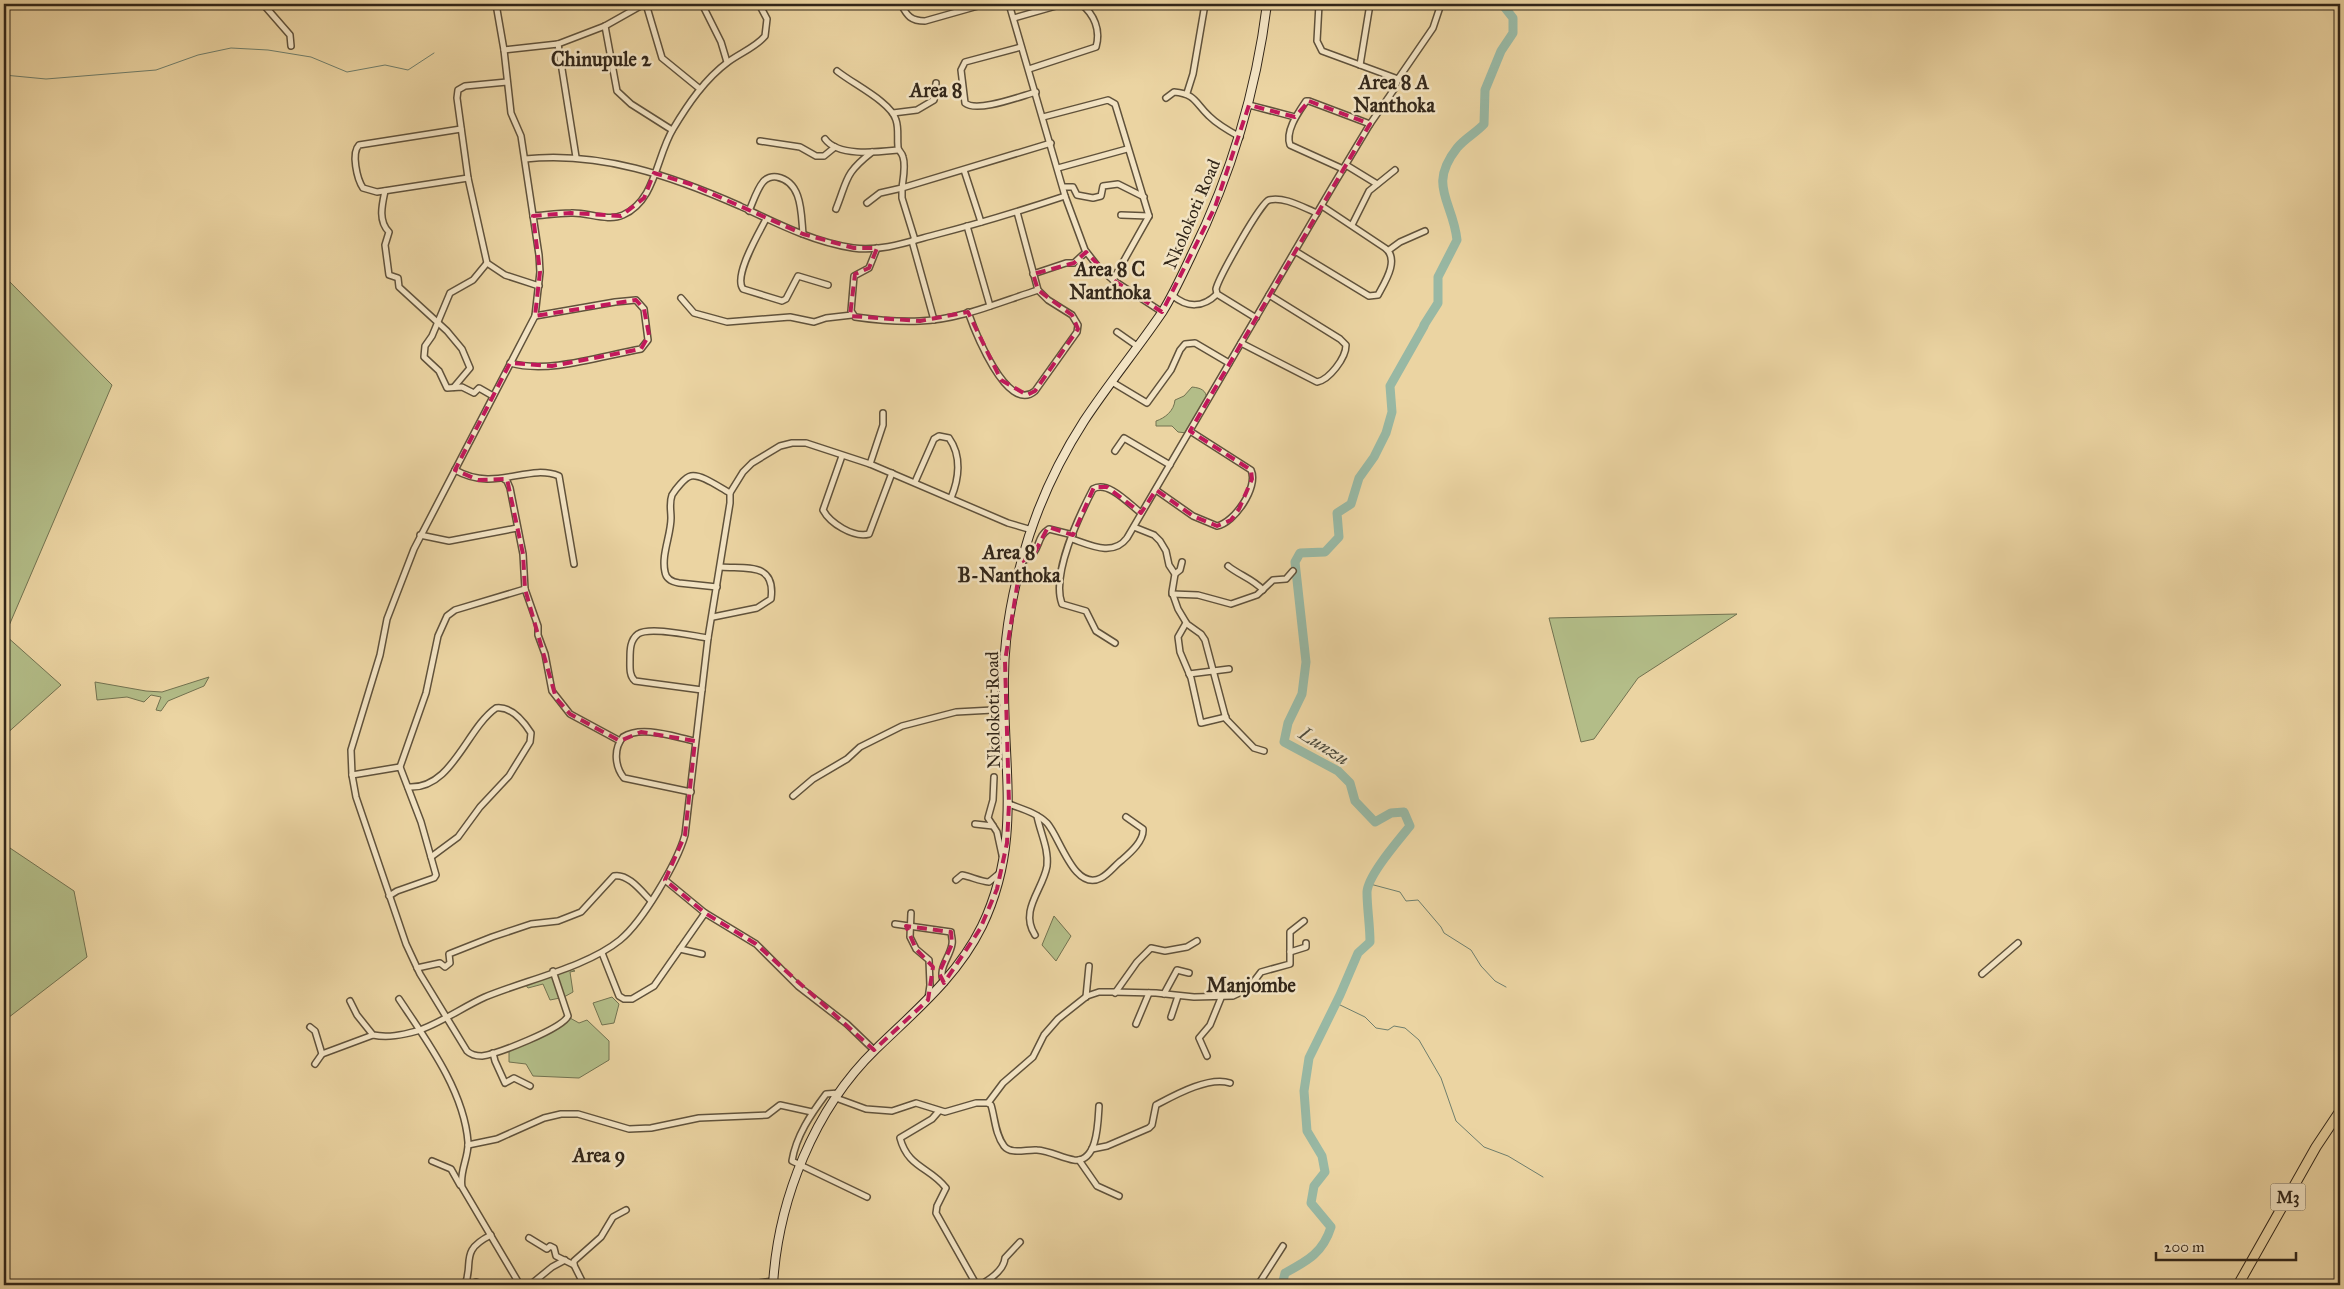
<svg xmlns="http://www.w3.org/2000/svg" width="2344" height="1289" viewBox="0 0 2344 1289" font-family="'IM FELL Great Primer',serif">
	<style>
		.green { fill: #b3bd88; stroke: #727250 }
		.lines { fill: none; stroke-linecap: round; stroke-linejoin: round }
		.stream { stroke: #6f7e6c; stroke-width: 1 }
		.river { stroke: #98b8a4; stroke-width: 9 }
		.street-casing { stroke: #60523b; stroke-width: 8 }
		.secondary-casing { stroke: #322619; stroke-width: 10 }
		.highway-casing { stroke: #322619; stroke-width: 11 }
		.street { stroke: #f2e3c3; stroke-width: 5 }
		.secondary { stroke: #f2e3c3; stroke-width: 8 }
		.highway { stroke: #ebd4a2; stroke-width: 9 }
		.marked { fill: none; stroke: #c2185b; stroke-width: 4; stroke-dasharray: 10 6; stroke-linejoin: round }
		.labels { text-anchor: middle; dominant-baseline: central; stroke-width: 5; stroke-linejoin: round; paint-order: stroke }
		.shield { fill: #f2e3c3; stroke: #6c5f4c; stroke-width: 1 }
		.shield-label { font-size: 16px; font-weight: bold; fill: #322619 }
		.street-label { font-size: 18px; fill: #322619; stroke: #f2e3c3 }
		.water-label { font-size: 19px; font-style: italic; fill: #4c4a3c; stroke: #f2e3c3 }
		.quarter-label { font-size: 20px; font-weight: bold; fill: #322619; stroke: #f2e3c3 }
	</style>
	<rect width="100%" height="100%" fill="#ebd4a2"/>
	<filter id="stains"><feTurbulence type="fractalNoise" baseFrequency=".004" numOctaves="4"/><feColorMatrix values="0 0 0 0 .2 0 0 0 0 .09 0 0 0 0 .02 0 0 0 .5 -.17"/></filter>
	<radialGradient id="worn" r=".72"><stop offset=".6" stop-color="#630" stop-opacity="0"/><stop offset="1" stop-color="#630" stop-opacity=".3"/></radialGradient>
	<!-- green -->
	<g class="green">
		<polygon points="4,276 112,385 5,635 61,685 4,736"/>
		<path d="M 1192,387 C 1201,388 1206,390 1207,399 L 1187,433 L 1178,432 L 1172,426 L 1156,426 L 1156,421 C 1165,418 1174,411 1175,400 L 1184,396 Z"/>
		<polygon points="1737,614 1638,678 1594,739 1581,742 1549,618"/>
		<polygon points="209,677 204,686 168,701 161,711 156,710 161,697 151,695 144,702 127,697 97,700 95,682 146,691 162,692"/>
		<polygon points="4,844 74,891 87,957 4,1021"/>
		<polygon points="1054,916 1071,936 1056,961 1042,945"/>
		<polygon points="569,968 575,971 570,972 573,992 564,997 555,973"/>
		<polygon points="551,974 560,998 550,1000 543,984 528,988 525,984"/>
		<polygon points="612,997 619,1004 614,1023 602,1025 593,1003"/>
		<polygon points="570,1018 579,1023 587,1020 609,1041 609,1060 579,1078 533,1076 526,1064 509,1062 509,1048 555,1030"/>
	</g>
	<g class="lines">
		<!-- stream -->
		<g class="stream">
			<polyline points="4,75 46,79 156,70 198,55 231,48 268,50 311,57 347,72 385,65 408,70 434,53"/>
			<polyline points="1370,884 1400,892 1406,901 1418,900 1441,927 1444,933 1471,950 1481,966 1495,981 1506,987"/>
			<polyline points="1336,1003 1365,1017 1376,1028 1388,1030 1394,1026 1405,1028 1419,1040 1441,1078 1456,1121 1484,1147 1508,1156 1543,1177"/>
		</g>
		<!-- river -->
		<g class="river">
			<path d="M 1424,325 L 1438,303 L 1438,277 L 1457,240 C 1453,201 1427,186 1457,148 C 1465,138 1476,133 1484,124 L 1485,90 L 1501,51 L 1513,33 L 1513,18 L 1502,4"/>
			<path d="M 1282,1285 L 1285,1273 C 1307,1261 1323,1253 1331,1227 L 1311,1203 L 1314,1186 L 1325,1172 L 1322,1156 L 1307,1131 L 1304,1091 L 1309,1058 L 1340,995 L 1358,953 L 1370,942 C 1370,925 1367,908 1367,892 C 1368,875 1399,840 1410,826 L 1404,812 L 1391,813 L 1375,822 L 1355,801 L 1350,783 L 1338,771 L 1284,742 L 1288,723 L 1302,694 L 1306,662 L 1295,562 L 1300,553 L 1325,552 L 1339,537 L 1337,513 L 1351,504 L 1359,478 L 1374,457 L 1386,433 L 1392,412 L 1390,386 L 1424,326"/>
		</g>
		<defs>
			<g id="street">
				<polyline points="263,4 290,35 291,46"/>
				<path d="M 496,4 L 504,50 L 511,113 L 521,136 L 539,255 L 540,272 L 535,316 L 414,549 L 387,619 L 380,655 L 351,750 L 352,775 L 356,797 L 406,944 L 420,974 L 467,1051 C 471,1055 476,1056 482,1056 C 497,1054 562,1029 568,1016 L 553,971"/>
				<polyline points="646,4 662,58 700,89"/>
				<polyline points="702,4 721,42 727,62"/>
				<path d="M 901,4 C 907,16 911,21 925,21 L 985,4"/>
				<polyline points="1009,4 1065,196 1085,250 1099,268 1113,280 1162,312"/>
				<polyline points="1319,4 1317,41 1322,51 1398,79"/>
				<polyline points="1014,18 1063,4"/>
				<polyline points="605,26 617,91 631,104 672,130"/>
				<polyline points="558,44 576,157"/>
				<path d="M 1021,47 L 965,62 L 961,70 L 965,103 C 977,113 1021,96 1036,92"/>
				<polyline points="504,50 558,44 605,26 644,4"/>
				<polyline points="1360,65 1370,4"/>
				<path d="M 1029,69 L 1096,47 C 1101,30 1094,14 1081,4"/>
				<path d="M 837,71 C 853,84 891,102 896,120 C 899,129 897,137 898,147 C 898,151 902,152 903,157 C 906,166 903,179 902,188 L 880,193 L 867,203"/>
				<polyline points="507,82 465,86 458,90 457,98 468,178 487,263 505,275 539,286"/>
				<polyline points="1187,93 1193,74 1205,4"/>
				<path d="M 1166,98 L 1174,92 C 1196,94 1195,103 1209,116 C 1218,125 1229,131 1240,137"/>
				<polyline points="1249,105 1295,117"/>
				<polyline points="893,113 917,110 934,100 936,83"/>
				<polyline points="1043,117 1108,100 1115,104 1149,216 1113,280"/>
				<path d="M 461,129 L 359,145 C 351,153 357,179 363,188 L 377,192 L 468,178"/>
				<path d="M 825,139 C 838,157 878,152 898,150"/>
				<polyline points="760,141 800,147 816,156 824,156 835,147"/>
				<path d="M 525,159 C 600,151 672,176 740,206 C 776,223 813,242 853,248 C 882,252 911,241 938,234 C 981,223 1023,210 1065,196"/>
				<polyline points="1346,165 1377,184"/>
				<polyline points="1058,168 1127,149"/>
				<path d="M 1343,169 L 1290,145 C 1285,131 1298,113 1306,101 L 1309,101 L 1370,124"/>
				<polyline points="964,170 981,222"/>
				<polyline points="1063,187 1073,187 1077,195 1093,198 1101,196 1103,186 1118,184 1144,197"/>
				<path d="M 385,191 C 382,205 378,221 389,232 L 385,245 L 389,275 L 398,278 L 399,287 L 447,331 L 462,349 L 470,368 L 454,387"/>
				<path d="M 836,209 C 848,179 844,174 872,152"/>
				<path d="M 749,211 C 753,202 757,189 763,182 C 766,178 772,176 777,177 C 803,182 801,215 803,234"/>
				<polyline points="1121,215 1149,216"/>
				<path d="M 533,216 C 546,215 558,213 571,213 C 587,212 608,222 623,215 C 656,200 656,157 673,129 C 688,104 705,79 728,62 C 740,53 756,47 765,36 L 767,19 L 759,4"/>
				<path d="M 766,219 C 759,233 733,276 743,289 L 782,301 L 786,299 L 798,276 L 828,285"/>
				<polyline points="1352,225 1369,191 1395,170"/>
				<polyline points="967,226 990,306"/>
				<polyline points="915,240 902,198 902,188 1051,143"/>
				<polyline points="912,241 934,320"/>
				<path d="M 877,248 L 869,268 L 854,276 L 851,311 L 855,317 C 876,320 898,322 920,321 C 959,320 1000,302 1038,290"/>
				<polyline points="1389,250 1400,242 1425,231"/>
				<path d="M 1295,251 L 1369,296 L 1378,295 C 1385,282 1400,259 1385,248 L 1322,206"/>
				<polyline points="487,263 473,280 450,293 432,336 425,346 424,357 439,371 447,388 462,387 474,393 479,388 493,396"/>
				<polyline points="1033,274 1066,263 1074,263 1086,252"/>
				<path d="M 1172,295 C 1187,308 1203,308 1217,294"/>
				<polyline points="681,298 694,313 727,322 790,317 814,322 826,318 852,315"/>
				<path d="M 968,312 C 974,329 1007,415 1035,391 L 1077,332 L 1078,325 L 1072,315 L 1048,300 L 1038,290 L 1017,212"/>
				<path d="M 1256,318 L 1217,294 L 1216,289 C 1219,277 1261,202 1269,200 C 1284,196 1304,208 1317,213"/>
				<polyline points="1117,332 1137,346"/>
				<path d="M 1241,343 L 1317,382 C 1329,380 1346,358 1346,345 L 1340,339 L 1269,295"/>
				<path d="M 510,363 C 549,374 601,356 641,349 L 648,340 L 644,309 L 636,300 L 615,302 L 535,316"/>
				<polyline points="1112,382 1147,403 1171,370 1180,350 1185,344 1195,343 1229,363"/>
				<polyline points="1115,451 1124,438 1170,465"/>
				<path d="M 842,456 L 823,510 C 830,523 853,538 869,534 L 892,473"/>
				<polyline points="870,464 883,425 883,413"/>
				<path d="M 455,470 C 496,493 527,463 559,476 L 574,564"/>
				<polyline points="504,479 507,481 510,488 523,554 525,589 538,626 538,635 545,654 552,691 570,714 620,741"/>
				<path d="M 915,482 L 934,439 L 939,436 L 949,438 C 962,456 959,479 951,498"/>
				<path d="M 1156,490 L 1193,516 L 1217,526 C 1234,523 1259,487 1251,470 L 1190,431"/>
				<polyline points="1134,527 1154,535 1160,541 1166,551 1169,565 1175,574 1172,592 1178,609 1187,624 1201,634 1205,640 1226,719 1254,748 1264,751"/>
				<polyline points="420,535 449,541 517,528"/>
				<path d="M 1072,539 C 1090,545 1113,557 1127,538 L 1331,189 L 1370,124 L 1395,88 L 1398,79 L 1433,28 L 1441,4"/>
				<path d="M 1021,562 C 1043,553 1034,538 1049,529 L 1073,535"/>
				<path d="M 1228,566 C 1239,575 1253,579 1263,590"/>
				<polyline points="1175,574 1180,570 1182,562"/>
				<path d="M 717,587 L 679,583 C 673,582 666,579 665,572 C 661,555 671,535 671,518 C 671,510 669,503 672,495 C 675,490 685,477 691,476 C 702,474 720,488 730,493"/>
				<polyline points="1172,594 1198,595 1231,604 1257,595 1273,580 1286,579 1293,571"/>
				<path d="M 713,617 L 757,608 L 771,599 C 776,562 747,569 721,567"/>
				<polyline points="1186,623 1178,637 1180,652 1191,678 1201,723 1226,717"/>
				<path d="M 1115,643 L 1096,631 L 1086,611 L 1062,604 C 1051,575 1079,516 1093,489 C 1108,480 1129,504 1141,513"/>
				<polyline points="1189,674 1229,669"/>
				<path d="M 702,690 L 635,681 C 629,676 630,667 630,659 C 630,650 630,640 638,634 C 650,626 693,636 708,638"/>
				<polyline points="993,742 995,674 997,664 1005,661"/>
				<polyline points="352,775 400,767"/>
				<polyline points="994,777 993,800 988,818 997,832 1002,855"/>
				<path d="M 408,787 C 452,790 466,729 496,708 C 511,706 524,722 531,733 L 530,742 L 509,776 L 480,807 L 458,837 L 431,857"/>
				<path d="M 691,792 L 624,778 C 615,767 613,749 623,737 C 642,725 674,737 695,741"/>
				<polyline points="793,796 813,779 847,759 860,747 902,726 956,712 993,710"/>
				<path d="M 1009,804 C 1022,809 1037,813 1047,823 C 1060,837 1074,892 1101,878 C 1109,874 1115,865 1122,860 C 1130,853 1144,841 1143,829 L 1126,817"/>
				<polyline points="975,824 993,826"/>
				<polyline points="665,880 705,913 756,944 798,986 847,1024 874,1050"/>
				<path d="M 956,880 L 962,875 C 972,877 979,881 989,882 L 1001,872"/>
				<polyline points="389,896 397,891 434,878 436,875 421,822 400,767 426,693 438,636 447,616 455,610 525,589"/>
				<polyline points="911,913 910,937 916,949 929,960 930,985 928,999"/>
				<path d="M 895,924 L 951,932 C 951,935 953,940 952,944 C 950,958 937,968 944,983"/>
				<path d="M 1035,935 C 1019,910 1043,890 1047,866 C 1049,849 1040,832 1037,816"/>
				<polyline points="680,949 702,954"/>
				<polyline points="1290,952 1306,947 1306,943"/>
				<polyline points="602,953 619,996 624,999 632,999 654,986 705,913"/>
				<path d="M 417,968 L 440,963 L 445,967 L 450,963 L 449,954 L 492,937 L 531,924 L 558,921 L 581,912 L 614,876 C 628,873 642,892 651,901"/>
				<polyline points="1982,974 2018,943"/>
				<polyline points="1115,993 1137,962 1151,948 1165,951 1187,947 1197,941"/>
				<polyline points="1164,994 1177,970 1189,973"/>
				<polyline points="1086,997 1089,966"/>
				<path d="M 399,999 C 427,1041 464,1091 468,1142 C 469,1157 459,1172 462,1187 L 520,1285"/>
				<path d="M 350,1001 L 357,1015 L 373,1035 C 388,1038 402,1035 417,1031 C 439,1024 463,1007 485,997 C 526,980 587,967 620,940 C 643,921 677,863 685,835 L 708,638 L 730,503 L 730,493 L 743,472 L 752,463 L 780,446 L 792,443 L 806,443 L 870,464 L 1008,523 L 1032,530"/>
				<polyline points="1171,1017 1178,996"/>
				<polyline points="1136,1024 1149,993"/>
				<polyline points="310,1027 315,1031 322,1054 315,1064"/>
				<polyline points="493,1053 495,1061 505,1083 514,1078 530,1086"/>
				<polyline points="322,1054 373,1035"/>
				<polyline points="1207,1056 1199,1038 1210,1025 1221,998"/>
				<path d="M 839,1093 L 826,1094 C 811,1114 796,1136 792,1161 L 867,1197"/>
				<path d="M 836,1098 L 866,1109 L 892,1111 L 916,1103 L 945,1112 L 976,1103 L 988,1103 L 991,1105 C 995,1118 995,1134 1004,1146 C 1011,1155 1027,1149 1037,1150 C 1050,1151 1062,1158 1074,1160 C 1098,1163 1098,1121 1099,1106"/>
				<polyline points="988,1103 1003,1083 1033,1057 1044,1035 1058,1019 1087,996 1099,992 1113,992 1156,993 1194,997 1233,996 1248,989 1261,972 1290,964 1290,932 1304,921"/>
				<path d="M 939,1111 L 932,1119 L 900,1138 C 908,1168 930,1167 946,1188 L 937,1206 L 936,1213 L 976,1284"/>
				<polyline points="468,1145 497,1139 544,1118 561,1114 578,1114 629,1129 651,1128 699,1118 767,1115 780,1105 812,1112"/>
				<path d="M 1092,1149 L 1107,1146 L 1149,1128 L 1152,1125 L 1156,1105 C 1175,1095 1209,1076 1230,1083"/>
				<polyline points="1079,1160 1097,1186 1119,1196"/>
				<polyline points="432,1161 451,1169 460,1185"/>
				<polyline points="529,1238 547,1249 550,1246 554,1248 556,1256 574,1265"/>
				<path d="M 465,1285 C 474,1262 459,1251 491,1235"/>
				<polyline points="468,1285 476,1282 483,1285"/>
				<polyline points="530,1285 552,1267 565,1260"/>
				<polyline points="584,1285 574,1265 574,1261 601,1237 613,1217 626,1210"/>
				<polyline points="744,1285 773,1281"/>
				<polyline points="878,1285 933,1283 942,1285"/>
				<path d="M 980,1285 C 989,1280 1004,1270 1005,1258 L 1020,1242"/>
				<polyline points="1258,1285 1283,1246"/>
			</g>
			<path id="secondary" d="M 773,1285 C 778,1200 814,1109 876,1049 C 915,1011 957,977 982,926 C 1021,845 1004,774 1004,689 C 1003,647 1010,603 1021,563 C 1034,514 1057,463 1084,421 C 1109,383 1138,348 1163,311 C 1174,293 1183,273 1192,254 C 1231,175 1256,92 1267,4"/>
			<polyline id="highway" points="2238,1285 2316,1147 2340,1111"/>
		</defs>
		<!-- street casing -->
		<use href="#street" class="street-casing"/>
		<!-- secondary casing -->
		<use href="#secondary" class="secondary-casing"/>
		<!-- highway casing -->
		<use href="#highway" class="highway-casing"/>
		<!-- street -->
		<use href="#street" class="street"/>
		<!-- secondary -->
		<use href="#secondary" class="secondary"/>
		<!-- highway -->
		<use href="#highway" class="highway"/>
	</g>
	<!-- marked area -->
	<path class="marked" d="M 1309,101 L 1370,124 L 1190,431 L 1251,470 L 1252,479 L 1239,509 L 1231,520 L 1217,526 L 1193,516 L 1156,490 L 1141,513 L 1107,487 L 1094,487 L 1073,535 L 1048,527 L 1034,554 L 1021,562 L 1005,661 L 1009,804 L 1007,843 L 997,889 L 980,929 L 944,983 L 939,973 L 952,944 L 951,932 L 906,926 L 916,949 L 933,967 L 928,1000 L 874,1050 L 756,944 L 705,913 L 665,880 L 685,835 L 695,741 L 641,732 L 620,741 L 570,714 L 556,698 L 525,589 L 523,554 L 507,479 L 478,480 L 455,470 L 510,363 L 552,366 L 641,349 L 649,335 L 644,309 L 636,300 L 535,316 L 540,272 L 533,216 L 571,213 L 621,216 L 644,198 L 654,173 L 690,184 L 803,234 L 854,248 L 877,248 L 869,268 L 855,274 L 850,316 L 920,321 L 968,312 L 1001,380 L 1027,395 L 1035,391 L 1078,329 L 1072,315 L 1038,290 L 1033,274 L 1074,263 L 1086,252 L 1113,280 L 1162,312 L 1215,207 L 1249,105 L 1295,117 Z"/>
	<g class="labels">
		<!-- shield labels -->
		<rect class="shield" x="2270.5" y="1183.5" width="35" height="27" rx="4"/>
		<g class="shield-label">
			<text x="2288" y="1197">M3</text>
		</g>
		<!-- street labels -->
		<g class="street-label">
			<text transform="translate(1192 214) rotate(-67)">Nkolokoti Road</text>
			<text transform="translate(993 710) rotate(-91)">Nkolokoti Road</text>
		</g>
		<!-- water labels -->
		<g class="water-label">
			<text transform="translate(1324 746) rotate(32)">Lunzu</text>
		</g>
		<!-- quarter labels -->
		<g class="quarter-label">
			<text x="601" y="59">Chinupule 2</text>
			<text x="1394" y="82">Area 8 A<tspan x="1394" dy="23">Nanthoka</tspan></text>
			<text x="936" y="90">Area 8</text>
			<text x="1110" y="269">Area 8 C<tspan x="1110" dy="23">Nanthoka</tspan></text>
			<text x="1009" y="552">Area 8<tspan x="1009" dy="23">B-Nanthoka</tspan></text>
			<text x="1251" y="985">Manjombe</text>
			<text x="599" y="1155">Area 9</text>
		</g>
	</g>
	<!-- margin -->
	<rect width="2344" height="1289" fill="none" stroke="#ebd4a2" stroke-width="20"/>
	<rect x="5" y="5" width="2334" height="1279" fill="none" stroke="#322619" stroke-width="2.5"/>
	<rect x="10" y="10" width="2324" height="1269" fill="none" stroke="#322619"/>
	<!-- scale -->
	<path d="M2156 1252v8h140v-8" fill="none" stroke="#322619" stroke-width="2.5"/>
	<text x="2164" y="1252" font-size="15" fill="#322619" stroke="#f2e3c3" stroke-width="4" paint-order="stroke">200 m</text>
	<rect width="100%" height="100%" filter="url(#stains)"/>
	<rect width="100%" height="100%" fill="url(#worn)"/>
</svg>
